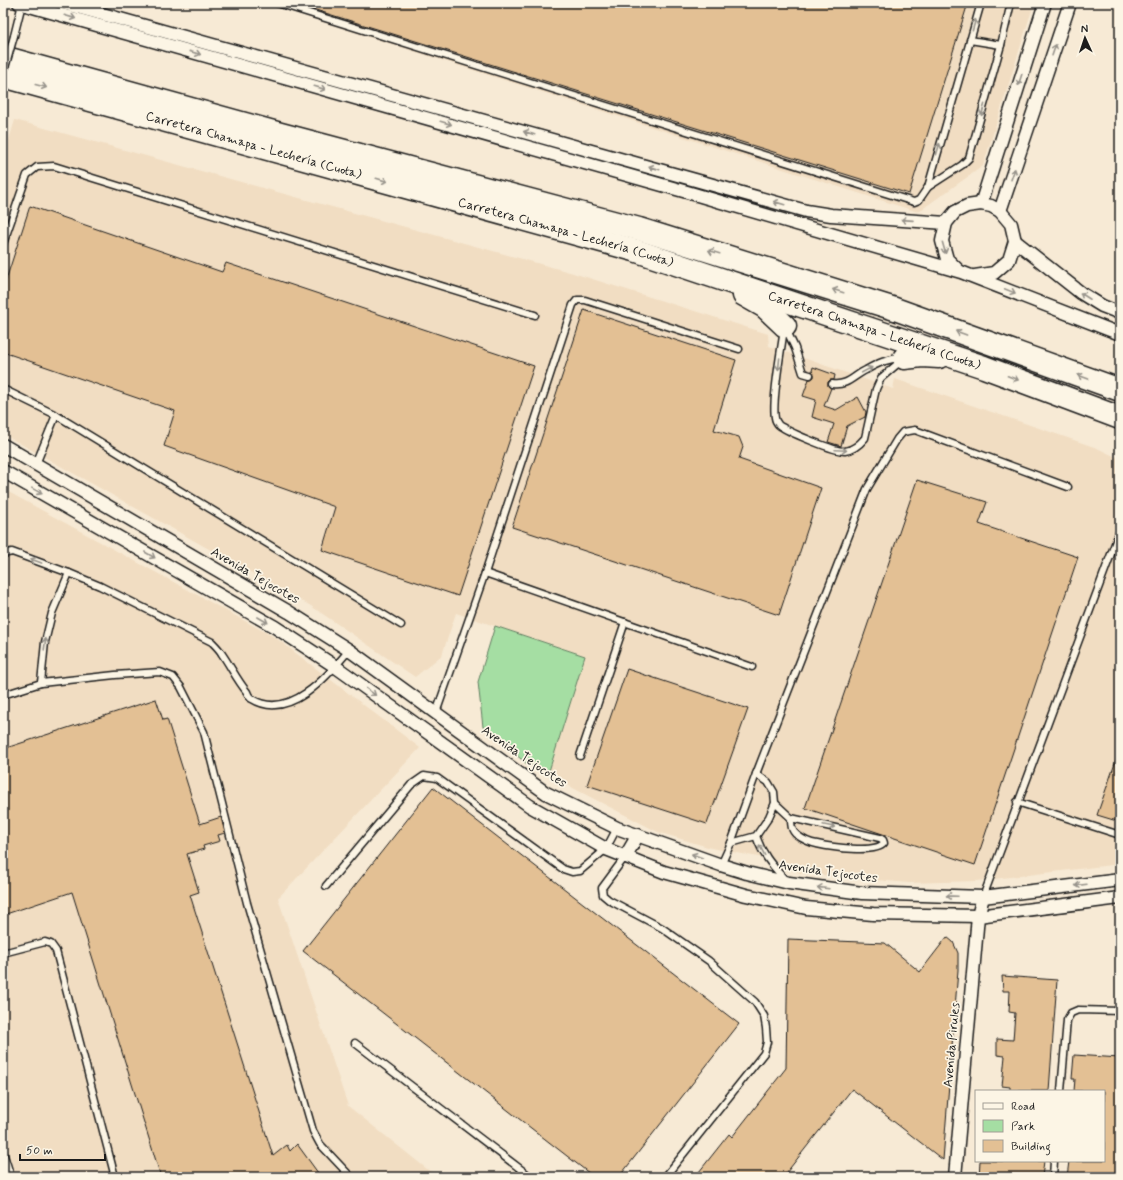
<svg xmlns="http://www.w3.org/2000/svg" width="1123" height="1180" viewBox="0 0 1123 1180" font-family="Mynerve,sans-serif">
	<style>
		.built { fill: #f1ddc2 }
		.green { fill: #a5dea3; stroke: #607d60 }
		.building { fill: #e3c094; stroke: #1c1c1c }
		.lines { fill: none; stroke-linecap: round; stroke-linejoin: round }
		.lane-casing { stroke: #1c1c1c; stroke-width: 9 }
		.street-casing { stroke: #1c1c1c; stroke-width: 15 }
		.highway-casing { stroke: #1c1c1c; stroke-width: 25 }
		.lane { stroke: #fcf5e5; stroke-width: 6 }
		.street { stroke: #fcf5e5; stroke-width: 12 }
		.highway { stroke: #fcf5e5; stroke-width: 22 }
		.lane-bridge-casing { stroke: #1c1c1c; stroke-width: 9; stroke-linecap: butt }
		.lane-bridge { stroke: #fcf5e5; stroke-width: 6 }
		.oneway { stroke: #97938b }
		.labels { text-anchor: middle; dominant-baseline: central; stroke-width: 3.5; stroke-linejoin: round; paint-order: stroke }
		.street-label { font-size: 13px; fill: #1c1c1c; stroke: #fcf5e5 }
	</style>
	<rect width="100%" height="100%" fill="#f7ead5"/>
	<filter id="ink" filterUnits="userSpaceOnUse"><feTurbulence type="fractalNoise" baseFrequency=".025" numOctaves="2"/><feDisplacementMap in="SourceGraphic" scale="8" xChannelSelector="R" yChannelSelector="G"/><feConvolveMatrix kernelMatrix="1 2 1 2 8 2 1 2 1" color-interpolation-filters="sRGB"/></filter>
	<g filter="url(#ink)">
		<!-- built -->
		<g class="built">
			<polygon points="263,3 1034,3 983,166 918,212"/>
			<polygon points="15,120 573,273 768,334 769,346 893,389 895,379 1097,448 1120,459 1120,864 977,881 909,883 800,873 775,860 711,848 658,832 571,787 549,771 585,656 456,613 442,655 415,677 311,606 3,434 3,160"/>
			<polygon points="3,489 276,638 420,748 278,898 348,1106 437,1177 3,1177"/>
		</g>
		<!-- green -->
		<polygon class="green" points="495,626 585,656 549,771 527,764 483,727 478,682"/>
		<!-- building -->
		<g class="building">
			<polygon points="293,3 968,3 909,194"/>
			<polygon points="30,206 222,272 226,263 534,366 458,596 322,550 335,507 164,446 175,411 3,352 3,289"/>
			<polygon points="584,310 736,360 714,430 739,437 743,447 739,459 821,488 779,615 512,527"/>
			<polygon points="813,367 835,375 834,380 830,380 828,382 828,386 831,388 824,406 836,410 858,397 866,412 865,417 847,426 841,446 828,442 834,424 812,417 816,400 803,396 809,379 811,379 814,377 814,374 812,371"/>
			<polygon points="917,480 987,502 979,524 1078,557 975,865 805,808"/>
			<polygon points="627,669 748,709 707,824 587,785"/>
			<polygon points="156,699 163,720 167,719 200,824 221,817 225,833 218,835 220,841 203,846 204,849 187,854 199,892 190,895 273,1156 287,1145 290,1151 297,1144 321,1177 161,1177 72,892 3,915 3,749"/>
			<polygon points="1119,752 1120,753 1120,822 1097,815"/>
			<polygon points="433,787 739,1024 619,1177 594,1177 303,951"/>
			<polygon points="947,937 953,942 958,953 958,970 943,1160 852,1089 783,1177 695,1177 729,1134 732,1137 786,1068 788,939 885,943 920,972"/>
			<polygon points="1002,976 1057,980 1049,1091 1010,1091 1010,1087 1002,1086 1005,1056 997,1055 997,1039 1013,1040 1015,1013 1009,1012 1010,991 1003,991"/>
			<polygon points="1074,1055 1120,1058 1120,1177 1067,1177 1069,1161 1104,1161 1104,1091 1074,1091 1075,1079 1072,1079"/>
			<polygon points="980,1161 1044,1161 1042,1177 979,1177"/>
		</g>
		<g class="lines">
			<defs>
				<g id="lane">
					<polyline points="277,3 914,202 919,200 928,187 981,3"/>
					<polyline points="14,36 22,4"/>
					<polyline points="970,40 1001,45"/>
					<polyline points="928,187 962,165 969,158 1001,45 1011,3"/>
					<polyline points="3,244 27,175 37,167 54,166 535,315"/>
					<path d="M 784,329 C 782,345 770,409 776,421 C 777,423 779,426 782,427 C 791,433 836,452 845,451 C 853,450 860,444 865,438 L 876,389 L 881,378 L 901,361"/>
					<polyline points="786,329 795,348 803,373 810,375"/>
					<path d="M 832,384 C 848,386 853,376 866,370 C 878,363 887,359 901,358"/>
					<polyline points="3,389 56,415 401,625"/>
					<polyline points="36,464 56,415"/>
					<path d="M 3,554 L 12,552 L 69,573 L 100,586 L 212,642 C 216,646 220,650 222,654 C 231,667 237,680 247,692 C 248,695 250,698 252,699 C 289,722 329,675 349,650"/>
					<polyline points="485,573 752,667"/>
					<polyline points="41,683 45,642 52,613 69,573"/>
					<polyline points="3,695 41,683 115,675 160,672 173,677 181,687 204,732 247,903 313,1131 320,1144 351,1177"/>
					<polyline points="436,713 485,573 573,305 577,300 585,300 739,349"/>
					<polyline points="580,756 625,622"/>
					<polyline points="1017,802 1120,835"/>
					<path d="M 775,803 L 791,818 L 880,838 L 883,840 L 884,843 C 876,854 830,847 817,844 C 811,843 802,839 797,835 C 791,831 791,824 791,818"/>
					<path d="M 756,836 C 763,856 772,865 786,881"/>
					<polyline points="731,843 756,836 769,817 775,803 774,792 768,782 756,774"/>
					<polyline points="625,857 602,888 603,895 609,900 662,928 709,961 755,1002 764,1016 766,1028 767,1042 764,1053 665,1177"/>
					<polyline points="721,865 731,843 756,774 867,489 897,439 903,432 915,430 1068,487"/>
					<polyline points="326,886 411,785 424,776 437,778 563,869 572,872 580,871 606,849 617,828"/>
					<polyline points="983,897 1120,530"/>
					<polyline points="3,953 45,942 51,944 56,951 115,1177"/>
					<polyline points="355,1043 531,1177"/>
					<polyline points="1061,1091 1067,1020 1071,1013 1078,1010 1120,1011"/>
					<polyline points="3,1152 11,1177"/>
					<polyline points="1053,1177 1054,1161"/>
				</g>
				<g id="street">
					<polyline points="19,3 687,192 961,272 1120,334"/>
					<polyline points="63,3 806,211 831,215 946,223"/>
					<polyline points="981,204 1045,3"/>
					<polyline points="1000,211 1070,3"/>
					<polyline points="1015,241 1081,293 1102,306 1120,313"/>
					<polyline points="958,270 947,259 942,241 946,223 955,212 967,206 981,204 991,206 1000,211 1011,224 1015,241 1009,260 994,273 975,276"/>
					<polyline points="3,445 289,612 349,650 546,793 617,828 721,865 747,873 789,883 862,893 983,897 1120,880"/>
					<polyline points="3,471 275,627 336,667 530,806 606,849 664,872 746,895 806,908 873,914 978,916 1120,898"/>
					<polyline points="625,857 638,835"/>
					<polyline points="955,1177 978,916 983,897"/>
				</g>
				<g id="highway">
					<polyline points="3,57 281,134 639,229 895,309 1120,390"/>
					<path id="s1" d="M 3,76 L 634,250 L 984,367 L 1120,418"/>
					<polyline points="744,295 765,307 785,326"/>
					<polyline points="904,358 922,356 939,357"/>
				</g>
			</defs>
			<!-- lane casing -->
			<use href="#lane" class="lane-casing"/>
			<!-- street casing -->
			<use href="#street" class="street-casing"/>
			<!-- highway casing -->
			<use href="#highway" class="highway-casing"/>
			<!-- lane -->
			<use href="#lane" class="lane"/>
			<!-- street -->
			<use href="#street" class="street"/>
			<!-- highway -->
			<use href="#highway" class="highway"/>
			<defs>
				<polyline id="lane-bridge" points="3,75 14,36"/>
			</defs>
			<!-- lane-bridge casing -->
			<use href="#lane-bridge" class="lane-bridge-casing"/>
			<!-- lane-bridge -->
			<use href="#lane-bridge" class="lane-bridge"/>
		</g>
		<!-- one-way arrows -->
		<defs><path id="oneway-shaft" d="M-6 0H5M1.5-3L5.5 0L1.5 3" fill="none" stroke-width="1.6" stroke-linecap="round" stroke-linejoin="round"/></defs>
		<g class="oneway">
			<use href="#oneway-shaft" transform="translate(70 17) rotate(16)"/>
			<use href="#oneway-shaft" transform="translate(974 25) rotate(-74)"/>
			<use href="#oneway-shaft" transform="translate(1054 50) rotate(-71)"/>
			<use href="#oneway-shaft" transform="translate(195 53) rotate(16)"/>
			<use href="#oneway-shaft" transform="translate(1020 80) rotate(108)"/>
			<use href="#oneway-shaft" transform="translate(41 86) rotate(15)"/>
			<use href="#oneway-shaft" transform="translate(320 88) rotate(16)"/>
			<use href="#oneway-shaft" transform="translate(983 110) rotate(106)"/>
			<use href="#oneway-shaft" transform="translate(446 123) rotate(16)"/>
			<use href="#oneway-shaft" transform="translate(529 133) rotate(-164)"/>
			<use href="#oneway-shaft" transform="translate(938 149) rotate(-74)"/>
			<use href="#oneway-shaft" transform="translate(654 168) rotate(-164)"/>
			<use href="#oneway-shaft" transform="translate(1013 174) rotate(-71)"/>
			<use href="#oneway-shaft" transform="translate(382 180) rotate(16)"/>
			<use href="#oneway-shaft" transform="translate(779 203) rotate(-164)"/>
			<use href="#oneway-shaft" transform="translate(907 220) rotate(-176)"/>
			<use href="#oneway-shaft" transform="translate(944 248) rotate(74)"/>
			<use href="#oneway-shaft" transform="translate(714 252) rotate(-163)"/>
			<use href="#oneway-shaft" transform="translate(838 291) rotate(-163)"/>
			<use href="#oneway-shaft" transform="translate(1010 291) rotate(22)"/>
			<use href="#oneway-shaft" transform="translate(1085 296) rotate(-147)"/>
			<use href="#oneway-shaft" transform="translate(961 333) rotate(-160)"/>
			<use href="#oneway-shaft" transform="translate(779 364) rotate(96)"/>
			<use href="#oneway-shaft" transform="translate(867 370) rotate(-28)"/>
			<use href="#oneway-shaft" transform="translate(1083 377) rotate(-160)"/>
			<use href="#oneway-shaft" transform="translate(1013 378) rotate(21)"/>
			<use href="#oneway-shaft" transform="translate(841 450) rotate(3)"/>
			<use href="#oneway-shaft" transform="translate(37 491) rotate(29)"/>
			<use href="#oneway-shaft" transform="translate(150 555) rotate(30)"/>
			<use href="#oneway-shaft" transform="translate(36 561) rotate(-160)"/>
			<use href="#oneway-shaft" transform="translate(263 620) rotate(30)"/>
			<use href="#oneway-shaft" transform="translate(45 644) rotate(-82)"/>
			<use href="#oneway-shaft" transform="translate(371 692) rotate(36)"/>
			<use href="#oneway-shaft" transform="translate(829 826) rotate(12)"/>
			<use href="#oneway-shaft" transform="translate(762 850) rotate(-117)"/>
			<use href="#oneway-shaft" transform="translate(697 856) rotate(-160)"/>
			<use href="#oneway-shaft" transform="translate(1081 885) rotate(173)"/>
			<use href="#oneway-shaft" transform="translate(823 888) rotate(-173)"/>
			<use href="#oneway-shaft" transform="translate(952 896) rotate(-178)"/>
		</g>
	</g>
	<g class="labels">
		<!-- street labels -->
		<g class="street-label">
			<text stroke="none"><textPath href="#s1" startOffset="260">Carretera Chamapa - Lechería (Cuota)</textPath></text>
			<text stroke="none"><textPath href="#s1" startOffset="584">Carretera Chamapa - Lechería (Cuota)</textPath></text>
			<text stroke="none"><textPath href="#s1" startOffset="908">Carretera Chamapa - Lechería (Cuota)</textPath></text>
			<text transform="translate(255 576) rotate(30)">Avenida Tejocotes</text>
			<text transform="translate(524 757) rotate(34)">Avenida Tejocotes</text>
			<text transform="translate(828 872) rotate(8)">Avenida Tejocotes</text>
			<text transform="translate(952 1045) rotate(-85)">Avenida Pirules</text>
		</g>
	</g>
	<!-- margin -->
	<rect width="1123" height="1180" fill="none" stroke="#fcf5e5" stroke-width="16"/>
	<rect x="8" y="8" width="1107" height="1164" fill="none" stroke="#1c1c1c" stroke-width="1.5" filter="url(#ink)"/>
	<!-- legend -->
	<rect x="975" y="1090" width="130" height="72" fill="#fcf5e5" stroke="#a29e95"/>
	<rect x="983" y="1103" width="20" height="6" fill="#fcf5e5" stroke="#a29e95"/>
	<text x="1011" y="1110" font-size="12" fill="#1c1c1c">Road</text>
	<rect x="983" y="1120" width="20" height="12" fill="#a5dea3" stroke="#a29e95"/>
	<text x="1011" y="1130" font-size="12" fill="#1c1c1c">Park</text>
	<rect x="983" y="1140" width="20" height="12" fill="#e3c094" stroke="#a29e95"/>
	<text x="1011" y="1150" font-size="12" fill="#1c1c1c">Building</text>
	<!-- north arrow -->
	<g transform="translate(1085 38) rotate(357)" stroke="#fcf5e5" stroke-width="3" paint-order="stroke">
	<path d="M0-3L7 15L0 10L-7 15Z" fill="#1c1c1c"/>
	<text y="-6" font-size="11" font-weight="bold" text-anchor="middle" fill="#1c1c1c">N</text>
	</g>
	<!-- scale -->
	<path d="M20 1154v6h85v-6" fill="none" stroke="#1c1c1c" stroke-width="2"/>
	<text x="26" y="1154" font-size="12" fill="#1c1c1c" stroke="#fcf5e5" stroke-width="3" paint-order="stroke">50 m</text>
</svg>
